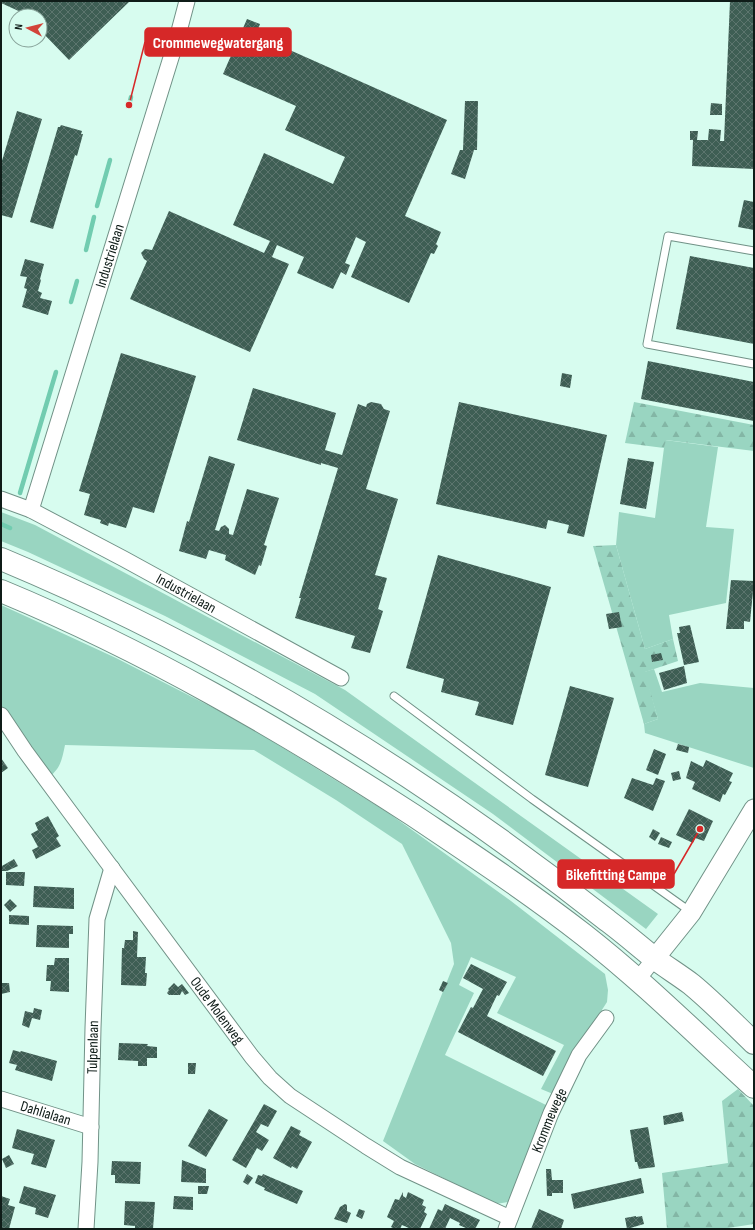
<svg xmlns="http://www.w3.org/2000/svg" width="755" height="1230" viewBox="0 0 755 1230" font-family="'Sofia Sans Condensed',sans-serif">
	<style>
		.green { fill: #99d5c1 }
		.forest { fill: url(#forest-firs) }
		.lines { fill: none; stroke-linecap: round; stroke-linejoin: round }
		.stream { stroke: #71ccb0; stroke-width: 4.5 }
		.building { fill: url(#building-cross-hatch) }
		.service-casing { stroke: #719287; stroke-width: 9 }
		.minor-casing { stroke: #719287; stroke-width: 17 }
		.tertiary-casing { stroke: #719287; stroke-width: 21 }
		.trunk-casing { stroke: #719287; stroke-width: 24 }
		.service { stroke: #fff; stroke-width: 7 }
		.minor { stroke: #fff; stroke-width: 15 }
		.tertiary { stroke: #fff; stroke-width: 19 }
		.trunk { stroke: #fff; stroke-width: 22 }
		.labels { text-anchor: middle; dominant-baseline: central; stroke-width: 4; stroke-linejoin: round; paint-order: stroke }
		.street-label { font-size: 15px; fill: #0f1c18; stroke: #d7fcef }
		.leader { fill: none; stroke: #d62828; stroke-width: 1.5 }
		.callout-dot { fill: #d62828; stroke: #d7fcef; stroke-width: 1.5 }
		.callout { fill: #d62828; stroke: #d62828; stroke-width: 1.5 }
		.callout-label { font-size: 16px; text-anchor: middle; font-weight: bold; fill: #fff }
	</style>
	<defs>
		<pattern id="forest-firs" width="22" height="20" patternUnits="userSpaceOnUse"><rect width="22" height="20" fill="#99d5c1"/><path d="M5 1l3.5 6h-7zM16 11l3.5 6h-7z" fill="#83b6a5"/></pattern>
		<pattern id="building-cross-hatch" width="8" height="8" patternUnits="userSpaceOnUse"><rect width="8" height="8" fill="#3e5e54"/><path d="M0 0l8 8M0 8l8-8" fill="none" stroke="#5c756e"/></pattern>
	</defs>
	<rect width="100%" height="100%" fill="#d7fcef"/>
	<!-- green -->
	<g class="green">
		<polygon points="665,440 718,447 706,527 734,529 726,603 669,615 673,639 645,649 616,545 619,512 655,518"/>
		<polygon points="1,512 35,525 345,690 658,914 646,929 493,814 315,694 165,616 28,552 1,541"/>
		<path d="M 1,605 L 23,615 L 116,658 L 241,722 L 387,812 L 511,901 L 605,974 L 608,990 L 607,1002 L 591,1027 L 553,1094 L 541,1089 L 564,1045 L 497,1013 L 516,977 L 471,957 L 459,985 L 474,993 L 445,1055 L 546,1105 L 518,1181 L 508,1202 L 496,1204 L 415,1164 L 383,1141 L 454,964 L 451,943 L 402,844 L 336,800 L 254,750 L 65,745 C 62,759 61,768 49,777 L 1,706 Z"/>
		<polygon points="654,669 662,692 700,683 754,688 754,768 645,733 644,724 658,719 644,672"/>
	</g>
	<!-- forest -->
	<g class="forest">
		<polygon points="634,402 754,425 754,451 666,440 664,448 625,443"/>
		<polygon points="616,545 645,649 673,639 678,661 645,672 658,719 644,724 593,546"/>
		<polygon points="738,1089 754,1106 754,1224 722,1229 667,1229 662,1173 728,1163 722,1101"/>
	</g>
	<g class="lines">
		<!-- stream -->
		<g class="stream">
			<polyline points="129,105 131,97"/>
			<polyline points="97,206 110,160"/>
			<polyline points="86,250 94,217"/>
			<polyline points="71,302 77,281"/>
			<polyline points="20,493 56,372"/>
			<polyline points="1,524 10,528"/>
		</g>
	</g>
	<!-- building -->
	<g class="building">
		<polygon points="1,1 130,1 69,60 40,30 40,16 26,16 23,13 1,3"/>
		<polygon points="730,1 754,1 754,169 692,166 693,140 690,140 690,131 698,131 697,140 708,140 709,129 721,130 720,141 724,141"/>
		<polygon points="247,19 260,24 256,35 447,120 405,216 441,232 436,244 438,246 434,254 431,253 409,303 351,277 366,242 356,237 345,263 350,265 346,275 341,272 333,289 297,273 304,257 277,245 272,257 289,264 250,352 130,299 147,261 144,259 141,253 145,249 152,250 169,211 264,253 270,241 233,225 264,153 333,184 345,157 285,130 296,106 223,74"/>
		<polygon points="465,101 478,101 477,150 474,150 465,179 451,174 460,150 463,150"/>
		<polygon points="711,103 722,104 722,115 710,115"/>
		<polygon points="17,111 42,119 12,218 1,215 1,164"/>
		<polygon points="61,125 82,131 81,134 83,134 77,156 75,155 53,229 30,222 58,127 60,127"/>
		<polygon points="744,200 754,202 754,230 738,227"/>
		<polygon points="690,256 754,268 754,344 676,329"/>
		<polygon points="25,259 44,264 40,279 41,280 38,291 42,293 40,298 52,301 48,315 22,307 27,289 24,288 27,277 20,276"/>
		<polygon points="121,353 196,376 154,513 133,507 126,528 109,523 108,526 100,523 101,520 84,515 90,494 79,491"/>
		<polygon points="648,361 754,382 754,421 641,399"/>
		<polygon points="562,373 572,375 570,388 560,386"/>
		<polygon points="253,388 336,413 325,450 342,455 358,404 366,407 367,404 371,402 381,404 384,409 390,411 366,489 398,499 375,575 387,578 378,609 383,611 370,653 351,648 355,636 295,618 301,598 299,598 338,468 321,463 321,465 237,440"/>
		<polygon points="459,402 607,435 584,537 567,533 569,525 548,520 546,529 436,504"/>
		<polygon points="209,456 235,464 215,530 219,531 221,527 225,525 229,529 229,534 233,535 247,489 279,498 264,545 267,546 261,566 259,565 255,575 225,560 226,555 209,550 206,559 179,551 187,521 189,522"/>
		<polygon points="628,458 654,462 646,509 620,504"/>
		<polygon points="438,555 551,587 513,725 475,715 479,702 441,692 444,679 406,668"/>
		<polygon points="731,580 754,581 750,622 744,621 744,629 726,629"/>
		<polygon points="619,612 622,627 609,629 606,614"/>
		<polygon points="690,625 699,662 684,665 677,633 680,633 679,627"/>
		<polygon points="661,653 663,660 652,662 651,655"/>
		<polygon points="684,666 687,683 664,690 659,673"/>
		<polygon points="570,686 614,698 588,787 545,775"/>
		<polygon points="678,744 689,747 688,753 676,750"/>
		<polygon points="654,749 666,754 658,775 646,770"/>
		<polygon points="1,758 8,768 1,773"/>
		<polygon points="706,760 733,773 729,781 732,782 725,795 723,794 720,802 692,789 695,782 686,778 691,761 703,767"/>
		<polygon points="679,771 681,779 673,781 671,773"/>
		<polygon points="632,778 653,785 656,778 665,781 653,811 624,798"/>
		<polygon points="689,809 713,821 704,841 695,838 693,843 676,835"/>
		<polygon points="48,816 59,836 56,838 61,846 36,859 32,850 38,847 31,834 38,830 35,823"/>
		<polygon points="653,829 660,833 655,841 649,837"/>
		<polygon points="661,837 672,842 669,848 658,844"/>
		<polygon points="14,859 18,866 7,871 2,871 2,866"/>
		<polygon points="6,872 25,872 24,886 6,885"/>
		<polygon points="34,886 74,888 74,909 33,907"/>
		<polygon points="10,899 17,906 10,912 4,905"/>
		<polygon points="9,915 29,916 29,925 9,924"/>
		<polygon points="37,925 73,926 73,934 69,934 69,948 36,947"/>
		<polygon points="133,931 138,932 137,957 146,957 145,973 147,973 146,986 121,985 122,948 124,948 125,940 133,940"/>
		<polygon points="55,958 69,958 69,992 50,991 51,981 46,981 47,965 54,965"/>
		<polygon points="471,964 507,982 499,996 497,995 487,1016 556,1051 543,1076 458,1032 471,1007 473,1008 483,989 463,978"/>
		<polygon points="443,981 448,983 443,992 439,990"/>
		<polygon points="1,983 9,983 10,992 1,994"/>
		<polygon points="174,983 178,987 182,984 189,993 185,995 182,991 180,995 169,995 167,993 169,990 168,989"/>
		<polygon points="34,1008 42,1010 40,1020 32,1018 29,1028 22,1025 25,1011 33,1013"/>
		<polygon points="119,1043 148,1044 147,1046 157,1047 157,1058 147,1058 147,1066 138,1066 138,1061 118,1060"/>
		<polygon points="13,1050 20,1052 21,1051 57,1061 52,1081 15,1070 17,1065 9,1063"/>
		<polygon points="188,1063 196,1063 195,1074 188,1074"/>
		<polygon points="264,1104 277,1111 268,1127 261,1124 256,1132 269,1140 262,1151 257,1148 246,1168 232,1160"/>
		<polygon points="209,1109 228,1120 206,1157 188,1146"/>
		<polygon points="682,1112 684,1121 664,1125 663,1116"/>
		<polygon points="291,1126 301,1131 299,1135 312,1142 297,1169 292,1166 291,1168 273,1158"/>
		<polygon points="648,1127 655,1167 639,1169 637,1162 635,1162 630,1130"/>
		<polygon points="17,1129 55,1140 46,1168 31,1164 34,1154 12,1148"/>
		<polygon points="9,1155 14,1164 6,1168 2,1159"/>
		<polygon points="182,1160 206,1169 206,1183 181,1182"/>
		<polygon points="112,1161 141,1162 140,1184 115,1183 115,1175 111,1175"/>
		<polygon points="546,1169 551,1169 552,1180 563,1180 563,1193 552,1193 552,1196 547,1196"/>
		<polygon points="247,1174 253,1178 248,1185 243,1182"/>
		<polygon points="263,1174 303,1191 297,1204 264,1190 265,1188 255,1183 258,1175 262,1176"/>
		<polygon points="641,1178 644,1193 574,1209 571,1194"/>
		<polygon points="24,1186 56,1195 48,1218 35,1214 36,1208 19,1203"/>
		<polygon points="198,1186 209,1186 207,1194 198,1194"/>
		<polygon points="403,1192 403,1196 406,1198 408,1192 424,1200 422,1205 426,1207 424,1212 427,1214 420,1229 411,1229 402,1225 400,1229 395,1229 391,1227 394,1221 387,1217 395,1199 399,1200"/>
		<polygon points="1,1196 10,1199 8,1205 15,1207 9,1229 1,1229"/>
		<polygon points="174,1196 193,1197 193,1210 173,1209"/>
		<polygon points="125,1201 155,1202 153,1229 144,1229 135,1228 135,1226 124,1225"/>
		<polygon points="345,1204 347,1205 347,1211 351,1213 347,1223 334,1219 340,1207"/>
		<polygon points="445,1204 480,1220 475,1229 468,1229 459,1225 460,1223 450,1218 445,1229 429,1229 438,1209 442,1211"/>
		<polygon points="359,1209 365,1211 362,1219 356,1216"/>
		<polygon points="539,1209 564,1220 561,1229 531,1229"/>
		<polygon points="636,1216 636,1217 642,1216 644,1224 627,1229 625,1218"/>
	</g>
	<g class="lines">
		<defs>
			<g id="service">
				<polyline points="754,251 668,236 647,344 754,364"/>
				<polyline points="394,696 532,799 691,912"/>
			</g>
			<g id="minor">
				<path id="s1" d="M 1,499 L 31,510 L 124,559 L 341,678"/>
				<path id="s2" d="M 31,510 L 178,35 L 187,1"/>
				<path id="s3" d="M 1,715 L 25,751 L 70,812 L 252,1057 L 270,1078 L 290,1096 L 366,1146 L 400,1167 L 510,1218"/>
				<polyline points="638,979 655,958"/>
				<path id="s4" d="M 1,1099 L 91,1127"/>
				<path id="s5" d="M 86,1229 L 90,1162 L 93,1028 L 97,919 L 112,868"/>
				<path id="s6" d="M 506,1229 L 551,1113 L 579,1055 L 606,1018"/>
			</g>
			<polyline id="tertiary" points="655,958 691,913 754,809"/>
			<g id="trunk">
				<path d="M 1,559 C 219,650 423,775 608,921 C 624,933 639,946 654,958 C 666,967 679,975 691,984 C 713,1002 733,1023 754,1043"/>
				<path d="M 1,591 C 146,651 282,730 413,815 C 471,854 529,892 584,935 C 644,982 698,1036 754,1087"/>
			</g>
		</defs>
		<!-- service casing -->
		<use href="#service" class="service-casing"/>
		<!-- minor casing -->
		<use href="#minor" class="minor-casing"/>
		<!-- tertiary casing -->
		<use href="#tertiary" class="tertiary-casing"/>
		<!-- trunk casing -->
		<use href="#trunk" class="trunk-casing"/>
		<!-- service -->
		<use href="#service" class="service"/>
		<!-- minor -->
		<use href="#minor" class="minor"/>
		<!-- tertiary -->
		<use href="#tertiary" class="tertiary"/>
		<!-- trunk -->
		<use href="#trunk" class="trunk"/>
	</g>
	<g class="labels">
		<!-- street labels -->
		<g class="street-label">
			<text stroke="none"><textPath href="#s2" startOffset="266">Industrielaan</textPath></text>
			<text stroke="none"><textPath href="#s1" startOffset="208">Industrielaan</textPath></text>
			<text stroke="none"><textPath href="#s3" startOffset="366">Oude Molenweg</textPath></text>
			<text stroke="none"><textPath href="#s5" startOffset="182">Tulpenlaan</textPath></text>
			<text stroke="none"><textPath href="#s4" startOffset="47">Dahlialaan</textPath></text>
			<text stroke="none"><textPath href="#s6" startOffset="117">Krommewege</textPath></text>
		</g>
	</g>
	<!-- callouts -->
	<path class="leader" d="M129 105L145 42M700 829L674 874"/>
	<g class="callout-dot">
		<circle cx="129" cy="105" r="4"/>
		<circle cx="700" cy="829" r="4"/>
	</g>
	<g class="callout">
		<rect x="145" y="28" width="146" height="28" rx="4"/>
		<rect x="558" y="860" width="116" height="28" rx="4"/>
	</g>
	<g class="callout-label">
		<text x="218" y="48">Crommewegwatergang</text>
		<text x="616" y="880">Bikefitting Campe</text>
	</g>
	<!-- border -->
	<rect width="755" height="1230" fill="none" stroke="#0f1c18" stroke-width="4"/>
	<!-- north arrow -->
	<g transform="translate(28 28) rotate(277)"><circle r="19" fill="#d7fcef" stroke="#87a299"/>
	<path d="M0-3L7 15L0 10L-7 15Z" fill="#d2443a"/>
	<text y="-6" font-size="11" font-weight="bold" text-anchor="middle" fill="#0f1c18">N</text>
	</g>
</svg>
